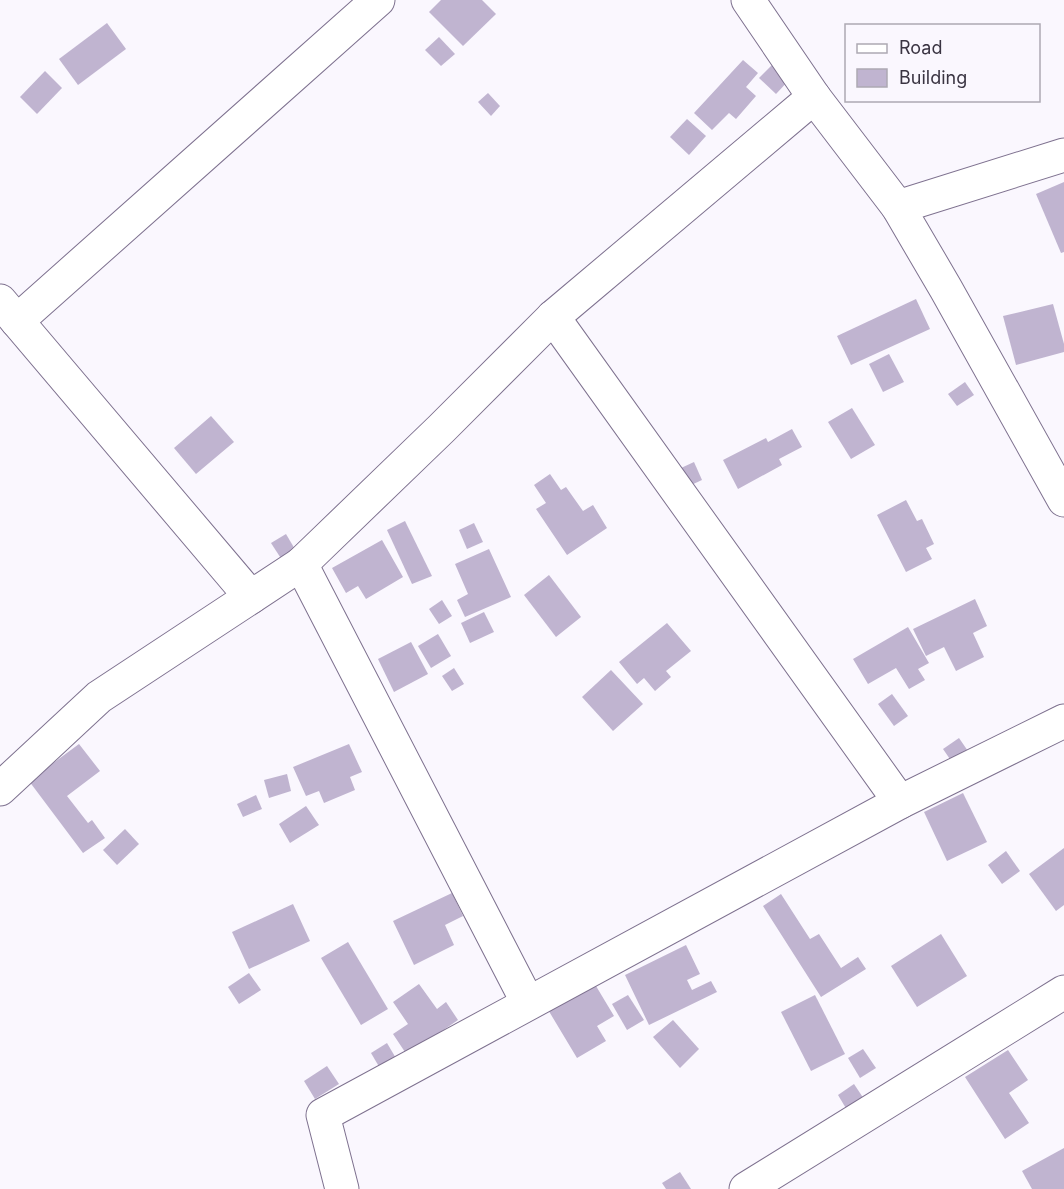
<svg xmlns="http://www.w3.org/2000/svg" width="1064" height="1189" viewBox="0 0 1064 1189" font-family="Inter,sans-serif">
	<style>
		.building { fill: #c0b4d0 }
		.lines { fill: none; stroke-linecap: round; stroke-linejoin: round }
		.street-casing { stroke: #7e718f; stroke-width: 35 }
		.street { stroke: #fff; stroke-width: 33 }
	</style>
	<rect width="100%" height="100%" fill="#faf7fe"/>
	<!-- building -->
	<g class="building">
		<polygon points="441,0 482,0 496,14 463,46 429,12"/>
		<polygon points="107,23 126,49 78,85 59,59"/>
		<polygon points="439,37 455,54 441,66 425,50"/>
		<polygon points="743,60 758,73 746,87 756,96 736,119 729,113 712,130 694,113"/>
		<polygon points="773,64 790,79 776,94 759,78"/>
		<polygon points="45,71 62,88 37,114 20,97"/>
		<polygon points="488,93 500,106 491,116 478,102"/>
		<polygon points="687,119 706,136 689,155 670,137"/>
		<polygon points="1064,182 1064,252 1061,253 1036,194"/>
		<polygon points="916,299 930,329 851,365 837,336"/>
		<polygon points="1053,304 1064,344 1064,352 1016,365 1003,316"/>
		<polygon points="889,354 904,382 883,392 869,364"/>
		<polygon points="965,382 974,395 957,406 948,394"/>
		<polygon points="852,408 875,445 851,459 828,422"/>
		<polygon points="211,416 234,442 196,474 174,448"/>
		<polygon points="792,429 802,447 779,459 782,465 738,489 723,460 766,438 768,442"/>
		<polygon points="694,462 702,480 689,486 681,468"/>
		<polygon points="550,474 561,490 566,487 583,511 593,505 607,528 567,555 536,509 546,503 534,485"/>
		<polygon points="906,500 917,521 922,519 934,544 926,548 932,559 906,572 877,515"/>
		<polygon points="405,521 432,576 412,584 387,530"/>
		<polygon points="474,523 483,542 467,549 459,530"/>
		<polygon points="286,534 296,551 282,560 271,543"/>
		<polygon points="382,540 403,577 366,599 358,586 346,593 332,568"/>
		<polygon points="489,549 511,597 465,617 457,600 468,594 455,564"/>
		<polygon points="549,575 581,617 556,637 524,595"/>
		<polygon points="975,599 987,626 973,633 984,657 956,671 944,647 926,656 913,629"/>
		<polygon points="442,600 452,616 439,624 429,609"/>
		<polygon points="484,612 494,632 470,643 461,623"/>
		<polygon points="667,623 691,651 666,671 671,677 655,691 644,678 637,684 619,662"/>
		<polygon points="908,627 929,663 918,669 925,680 909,689 896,668 868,684 853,659"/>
		<polygon points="438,634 451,656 431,668 418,646"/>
		<polygon points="411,642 428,674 394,692 378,659"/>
		<polygon points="454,668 464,684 452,691 442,676"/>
		<polygon points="611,670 643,704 613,731 582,697"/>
		<polygon points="892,694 908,716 894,726 878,704"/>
		<polygon points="959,738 970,754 954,765 943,749"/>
		<polygon points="79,744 100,771 67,796 88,823 92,820 105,838 83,853 29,781"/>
		<polygon points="349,744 362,772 350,777 355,790 324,803 319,791 306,796 293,767"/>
		<polygon points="287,774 291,791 269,798 264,780"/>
		<polygon points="963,793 987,842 947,861 924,812"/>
		<polygon points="256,795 262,809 243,817 237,804"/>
		<polygon points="306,806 319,825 290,843 279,824"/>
		<polygon points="125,829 139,844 117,865 103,850"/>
		<polygon points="1064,848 1064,905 1056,911 1029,874"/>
		<polygon points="1006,851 1020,871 1002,884 988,865"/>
		<polygon points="452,893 463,916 445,925 454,945 414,965 393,921"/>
		<polygon points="781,894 810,939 819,934 841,968 858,957 866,969 821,997 763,906"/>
		<polygon points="293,904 310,941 249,969 232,932"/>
		<polygon points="941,934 967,976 917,1007 891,966"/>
		<polygon points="348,942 388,1009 361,1025 321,958"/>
		<polygon points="686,945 700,974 687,980 692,990 711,981 717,992 649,1025 625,975"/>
		<polygon points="249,973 261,990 239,1004 228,987"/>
		<polygon points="593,981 614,1016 597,1026 606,1041 577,1058 547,1008"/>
		<polygon points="419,984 437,1009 446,1002 458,1020 407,1055 393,1034 408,1024 393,1002"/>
		<polygon points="628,995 644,1020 627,1030 612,1004"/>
		<polygon points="815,995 845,1054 811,1071 781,1012"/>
		<polygon points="673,1020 699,1049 680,1068 653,1037"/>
		<polygon points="387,1043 397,1060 381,1070 371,1053"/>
		<polygon points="863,1049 876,1068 860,1078 848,1058"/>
		<polygon points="1008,1050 1028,1080 1009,1093 1029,1123 1005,1139 965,1077"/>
		<polygon points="327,1066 339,1084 315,1099 304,1081"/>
		<polygon points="854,1084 864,1099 847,1110 838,1095"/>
		<polygon points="1064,1148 1064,1189 1032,1189 1022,1171"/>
		<polygon points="680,1172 691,1189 666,1189 662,1183"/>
	</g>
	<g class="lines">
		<defs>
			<g id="street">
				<polyline points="748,0 814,97 898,207 946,289 1064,500"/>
				<polyline points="898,207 1064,155"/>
				<polyline points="0,301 251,597"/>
				<polyline points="553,317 900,802"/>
				<polyline points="17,321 378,0"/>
				<polyline points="301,564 528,1003"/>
				<polyline points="0,789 99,697 301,564 442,428 553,317 814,97"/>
				<polyline points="342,1189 323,1115 900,802 1064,721"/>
				<polyline points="746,1189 1064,992"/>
			</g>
		</defs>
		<!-- street casing -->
		<use href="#street" class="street-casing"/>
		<!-- street -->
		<use href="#street" class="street"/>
	</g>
	<!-- legend -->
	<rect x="845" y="24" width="195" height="78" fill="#faf7fe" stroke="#ada9b3" stroke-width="1.5"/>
	<rect x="857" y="44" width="30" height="9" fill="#ffffff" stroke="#ada9b3" stroke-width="1.5"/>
	<text x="899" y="54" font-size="18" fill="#3a3442">Road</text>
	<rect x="857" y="69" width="30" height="18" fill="#c0b4d0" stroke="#ada9b3" stroke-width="1.5"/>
	<text x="899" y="84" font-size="18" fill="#3a3442">Building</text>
</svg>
